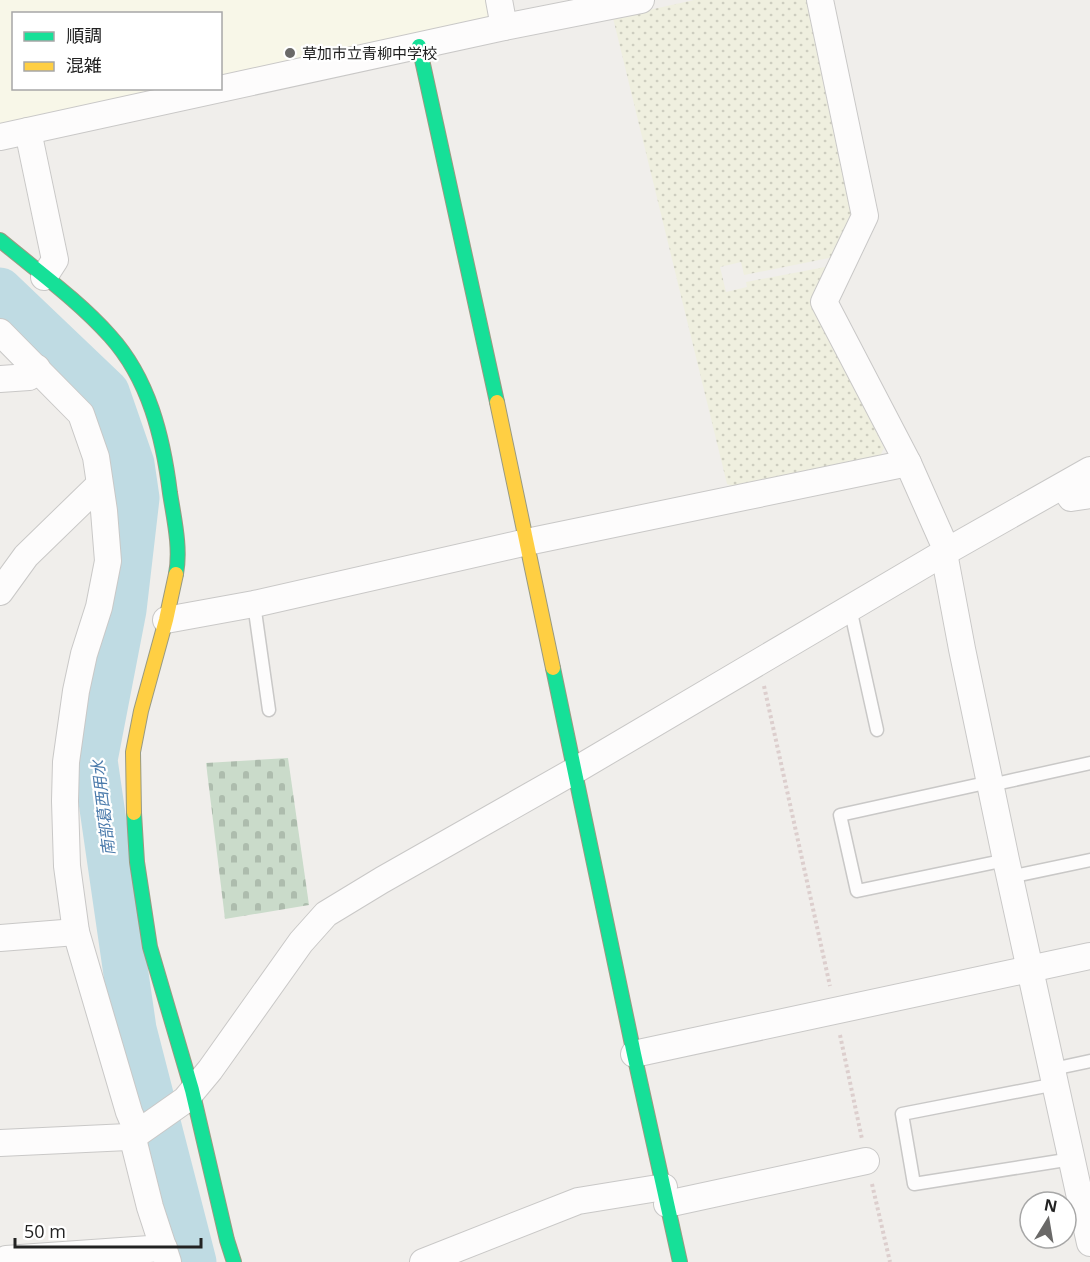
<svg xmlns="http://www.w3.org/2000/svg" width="1090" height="1262" viewBox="0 0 1090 1262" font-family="'Open Sans','Noto Sans JP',sans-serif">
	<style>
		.education { fill: #f8f7e8 }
		.farmland { fill: url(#farmland-dots) }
		.cemetery { fill: url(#cemetery-stones) }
		.pier { fill: #dedddd }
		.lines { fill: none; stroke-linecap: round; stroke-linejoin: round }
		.river { stroke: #bfdbe3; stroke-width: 45 }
		.lane-casing { stroke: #c9c8c7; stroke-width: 15 }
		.street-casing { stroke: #c9c8c7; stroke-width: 28 }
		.fast-casing { stroke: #999a82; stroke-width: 16 }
		.slow-casing { stroke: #999a82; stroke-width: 16 }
		.path { stroke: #dccecd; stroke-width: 4; stroke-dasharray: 3 3; stroke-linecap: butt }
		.lane { stroke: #fdfcfc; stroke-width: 12 }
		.street { stroke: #fdfcfc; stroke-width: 26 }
		.fast { stroke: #16e098; stroke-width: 14 }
		.slow { stroke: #ffcf43; stroke-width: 14 }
		.poi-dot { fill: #6a6968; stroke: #fff; stroke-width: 2 }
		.labels { text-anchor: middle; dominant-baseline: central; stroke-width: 4.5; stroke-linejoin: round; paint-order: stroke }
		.poi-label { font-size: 15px; fill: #222; stroke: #fff; text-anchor: start }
		.water-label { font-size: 16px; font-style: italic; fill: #4a7aab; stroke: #fff }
	</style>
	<defs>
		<pattern id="farmland-dots" width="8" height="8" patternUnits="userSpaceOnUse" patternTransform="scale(1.5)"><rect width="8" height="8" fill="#efefdf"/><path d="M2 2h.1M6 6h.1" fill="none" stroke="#cdcdbf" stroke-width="1.8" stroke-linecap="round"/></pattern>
		<pattern id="cemetery-stones" width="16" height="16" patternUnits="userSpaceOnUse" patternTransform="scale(1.5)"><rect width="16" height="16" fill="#cadbca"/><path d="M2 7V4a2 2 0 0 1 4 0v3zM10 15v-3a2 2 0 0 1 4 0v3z" fill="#adbcad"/></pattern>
	</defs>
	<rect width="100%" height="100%" fill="#f0eeeb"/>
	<!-- education -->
	<polygon class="education" points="0,0 492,0 497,22 221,83 220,14 14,14 14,88 198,89 0,132"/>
	<!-- farmland -->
	<polygon class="farmland" points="694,0 810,0 855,210 834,257 744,275 741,262 720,267 726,292 747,287 746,282 836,265 815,304 884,448 879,458 739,488 727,484 613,18"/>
	<!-- cemetery -->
	<polygon class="cemetery" points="288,758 309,905 225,919 206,763"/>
	<!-- pier -->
	<polygon class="pier" points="130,465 134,498 117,500 113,467"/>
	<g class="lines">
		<!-- river -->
		<polyline class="river" points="0,290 107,392 132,464 137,498 124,610 95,760 134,1029 194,1262"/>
		<defs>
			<g id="lane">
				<polyline points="254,604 269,710"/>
				<polyline points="850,608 877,730"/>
				<polyline points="990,782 840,815 857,891 1006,860"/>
				<polyline points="991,785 1090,763"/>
				<polyline points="1010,877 1090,860"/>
				<polyline points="1053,1069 1090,1061"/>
				<polyline points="1056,1084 902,1114 914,1184 1072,1159"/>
			</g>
			<g id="street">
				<polyline points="499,0 504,27"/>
				<polyline points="820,0 865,216 824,302 908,463 947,551"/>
				<polyline points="28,131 55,260 44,277"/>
				<polyline points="0,137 504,27 641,0"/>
				<polyline points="0,332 81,414 96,457 104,511 108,561 99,607 84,654 76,691 66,762 65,801 67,866 76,932 129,1112 138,1133"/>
				<polyline points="0,379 29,377 37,368"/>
				<polyline points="1063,486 1071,498 1090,495"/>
				<polyline points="944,553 962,649 1006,860 1090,1243"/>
				<polyline points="0,592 26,556 99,485"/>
				<polyline points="166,620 254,604 527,542 908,463"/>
				<polyline points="0,938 76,932"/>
				<polyline points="634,1054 1090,956"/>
				<polyline points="132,1135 150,1207 168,1262"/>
				<polyline points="0,1143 128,1137 138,1133 185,1100 210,1070 301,942 326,914 382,880 574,771 947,551 1090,470"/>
				<polyline points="667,1204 866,1161"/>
				<polyline points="6,1262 6,1259 164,1248"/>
				<polyline points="423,1262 578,1201 664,1187"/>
			</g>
			<g id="fast">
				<polyline points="419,46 497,402"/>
				<path d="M 0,240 C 37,271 78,300 110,336 C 149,379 163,437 170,493 C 174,519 181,548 176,574"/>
				<polyline points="553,668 634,1054 680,1262"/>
				<polyline points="134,813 137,862 150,947 192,1090 227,1240 234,1262"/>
			</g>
			<g id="slow">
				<polyline points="497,402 553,668"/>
				<polyline points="134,813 133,752 141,711 166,620 176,574"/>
			</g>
		</defs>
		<!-- lane casing -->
		<use href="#lane" class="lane-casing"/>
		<!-- street casing -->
		<use href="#street" class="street-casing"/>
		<!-- fast casing -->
		<use href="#fast" class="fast-casing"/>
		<!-- slow casing -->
		<use href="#slow" class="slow-casing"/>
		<!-- path -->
		<g class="path">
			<polyline points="764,686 830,986"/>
			<polyline points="840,1035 862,1139"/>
			<polyline points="872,1184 890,1262"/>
		</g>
		<!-- lane -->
		<use href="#lane" class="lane"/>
		<!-- street -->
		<use href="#street" class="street"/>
		<!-- fast -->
		<use href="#fast" class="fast"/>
		<!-- slow -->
		<use href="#slow" class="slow"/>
	</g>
	<!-- markers -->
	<circle class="poi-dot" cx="290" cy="53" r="6"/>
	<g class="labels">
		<!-- poi labels -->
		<g class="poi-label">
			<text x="302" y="53">草加市立青柳中学校</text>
		</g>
		<!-- water labels -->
		<g class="water-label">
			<text transform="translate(103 808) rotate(-97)">南部葛西用水</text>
		</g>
	</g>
	<!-- legend -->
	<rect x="12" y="12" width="210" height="78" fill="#ffffff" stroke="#a7a7a7" stroke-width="1.5"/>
	<rect x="24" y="32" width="30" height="9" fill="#16e098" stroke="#a7a7a7" stroke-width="1.5"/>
	<text x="66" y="42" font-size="18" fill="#222222">順調</text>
	<rect x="24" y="62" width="30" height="9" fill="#ffcf43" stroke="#a7a7a7" stroke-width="1.5"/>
	<text x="66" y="72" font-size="18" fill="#222222">混雑</text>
	<!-- north arrow -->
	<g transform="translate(1048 1220) rotate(11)"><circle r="28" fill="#ffffff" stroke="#a7a7a7" stroke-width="1.5"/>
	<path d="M0-4.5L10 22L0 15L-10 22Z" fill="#6a6968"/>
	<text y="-9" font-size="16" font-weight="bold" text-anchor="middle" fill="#222222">N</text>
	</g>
	<!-- scale -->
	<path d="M15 1238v9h186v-9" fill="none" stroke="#222222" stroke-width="3"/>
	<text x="24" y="1238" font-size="18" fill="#222222" stroke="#ffffff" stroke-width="4.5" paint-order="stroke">50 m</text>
</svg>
